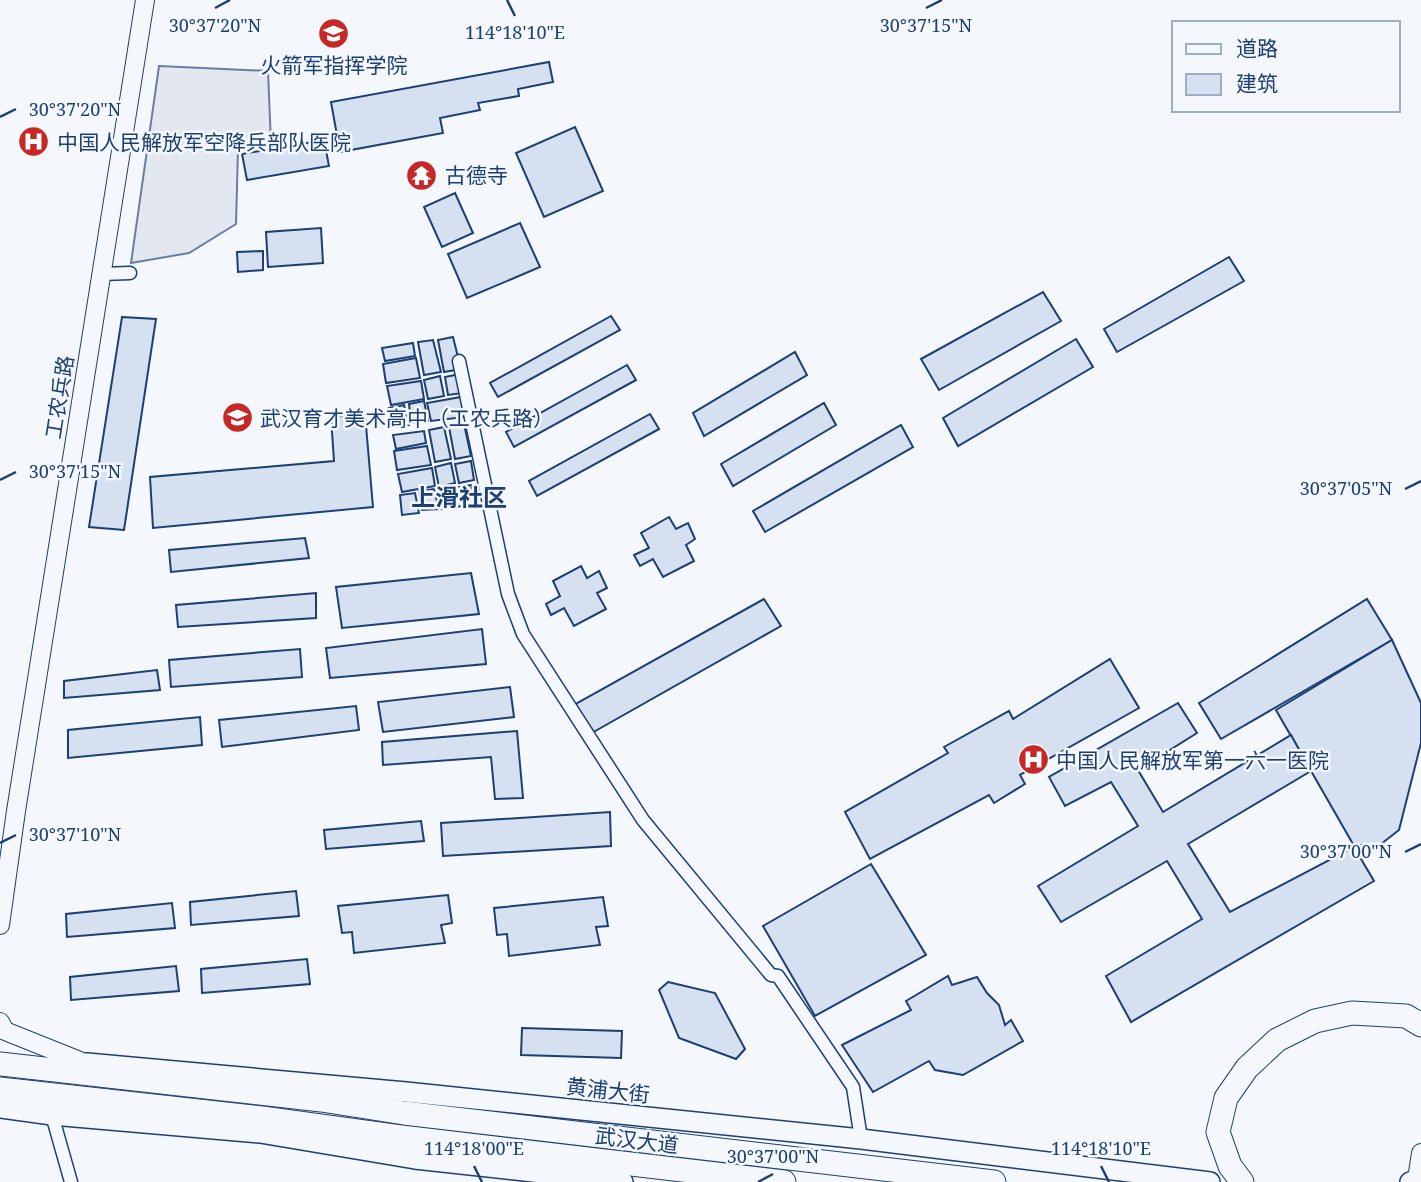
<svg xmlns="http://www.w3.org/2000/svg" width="1421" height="1182" viewBox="0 0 1421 1182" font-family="'Noto Serif','Noto Sans SC',serif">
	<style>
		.parking { fill: #e3e8f0; stroke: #687fa3; stroke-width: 2 }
		.building { fill: #d5e0f0; stroke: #1d3f73; stroke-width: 2 }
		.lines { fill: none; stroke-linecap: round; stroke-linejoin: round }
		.street-casing { stroke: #1d3f73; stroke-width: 15 }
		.secondary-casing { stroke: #1d3f73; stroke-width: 20 }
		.primary-casing { stroke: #1d3f73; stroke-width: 22 }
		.highway-casing { stroke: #1d3f73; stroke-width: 25 }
		.street { stroke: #f4f7fb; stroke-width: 12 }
		.secondary { stroke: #f4f7fb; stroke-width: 18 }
		.primary { stroke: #f4f7fb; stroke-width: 19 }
		.highway { stroke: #f4f7fb; stroke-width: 23 }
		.ticks { fill: none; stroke: #1d3f73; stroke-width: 2.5 }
		.labels { text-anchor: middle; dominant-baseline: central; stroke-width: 5; stroke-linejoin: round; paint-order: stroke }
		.poi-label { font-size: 21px; fill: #1d3f73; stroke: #f4f7fb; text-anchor: start }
		.street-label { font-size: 21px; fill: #1d3f73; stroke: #f4f7fb }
		.quarter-label { font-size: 24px; font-weight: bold; fill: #1d3f73; stroke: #f4f7fb }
		.ticks-label { font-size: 18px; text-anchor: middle; fill: #1d3f73; stroke: #f4f7fb; stroke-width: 5; stroke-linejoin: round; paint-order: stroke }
	</style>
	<rect width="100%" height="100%" fill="#f4f7fb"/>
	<!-- parking -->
	<polygon class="parking" points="159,66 268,71 271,144 238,149 236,224 189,253 131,263"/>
	<!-- building -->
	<g class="building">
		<polygon points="549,62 553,82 518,89 519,96 478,103 480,110 440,118 443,133 340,152 331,102"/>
		<polygon points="575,127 603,191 544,217 516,153"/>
		<polygon points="324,140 329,166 247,180 242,154"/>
		<polygon points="455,193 473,233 442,247 424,207"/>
		<polygon points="520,223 540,267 467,298 448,254"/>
		<polygon points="321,228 323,263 268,267 266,232"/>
		<polygon points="263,251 263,270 238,272 237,252"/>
		<polygon points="1229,257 1244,281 1117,352 1104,329"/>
		<polygon points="1043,292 1061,321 939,390 921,359"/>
		<polygon points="611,316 620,330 498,397 490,383"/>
		<polygon points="122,317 156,319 124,530 89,527"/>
		<polygon points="453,337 461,369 444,372 438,340"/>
		<polygon points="1076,339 1093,367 958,446 943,418"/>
		<polygon points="433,340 441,372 424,375 418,342"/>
		<polygon points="413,343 415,356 385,361 382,348"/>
		<polygon points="795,352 807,375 704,436 693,413"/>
		<polygon points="416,358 420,378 386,383 383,364"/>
		<polygon points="627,365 636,380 514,447 506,432"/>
		<polygon points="460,374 463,393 448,395 445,377"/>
		<polygon points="440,376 444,396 428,399 424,380"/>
		<polygon points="421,381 424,399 391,405 387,386"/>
		<polygon points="461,397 465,417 431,421 427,403"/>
		<polygon points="424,401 428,421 411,423 409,404"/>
		<polygon points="824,403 836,425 733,486 721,464"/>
		<polygon points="404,405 409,425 392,427 389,408"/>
		<polygon points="365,414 373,507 153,528 150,477 334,461 331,417"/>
		<polygon points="650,414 659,429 537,496 529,481"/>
		<polygon points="464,424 471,456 455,459 449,427"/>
		<polygon points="901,425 913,447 765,532 753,511"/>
		<polygon points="444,427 451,459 435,462 429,430"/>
		<polygon points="424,431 426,443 396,449 393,435"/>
		<polygon points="427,446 431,465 397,470 394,451"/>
		<polygon points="471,461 474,480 459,483 455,464"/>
		<polygon points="451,463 455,483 439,487 435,467"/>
		<polygon points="432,468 435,486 402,492 398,474"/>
		<polygon points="471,485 476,504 442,509 438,490"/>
		<polygon points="434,489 439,509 422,510 419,491"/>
		<polygon points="415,493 419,513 402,515 400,495"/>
		<polygon points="669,517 676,529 688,523 695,539 686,545 694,561 663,577 653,559 640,566 634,555 649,548 641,533"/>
		<polygon points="305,538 309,558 171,572 169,550"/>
		<polygon points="581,566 587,578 599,571 607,588 597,593 606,609 574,626 564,608 551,615 546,604 560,596 553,581"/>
		<polygon points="471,573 479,614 342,628 336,587"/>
		<polygon points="316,593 316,618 178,627 176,605"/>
		<polygon points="764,599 781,626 590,734 574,705"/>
		<polygon points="1367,599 1392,640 1221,739 1199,703"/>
		<polygon points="482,629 486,664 330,678 326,648"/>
		<polygon points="1392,640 1421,703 1421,743 1399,830 1376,848 1353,844 1276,710"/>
		<polygon points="300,649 302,677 171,687 169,660"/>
		<polygon points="1110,659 1139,708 1020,775 1025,784 994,803 989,795 870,859 845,812 948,753 944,747 1009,711 1013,719"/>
		<polygon points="157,670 160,690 64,698 64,681"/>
		<polygon points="510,687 514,717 383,732 378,702"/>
		<polygon points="1178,703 1197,733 1138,770 1163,812 1291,735 1311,771 1188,844 1230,912 1354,847 1374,881 1131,1022 1106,976 1202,919 1167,861 1061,922 1038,886 1138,826 1111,782 1065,806 1049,777"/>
		<polygon points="356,706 359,730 222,747 219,720"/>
		<polygon points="200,717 202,745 68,758 68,730"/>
		<polygon points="517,731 523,798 495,799 491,757 383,765 382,742"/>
		<polygon points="610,812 611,846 443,856 441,823"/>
		<polygon points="421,821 424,841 326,849 324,830"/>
		<polygon points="871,864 926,955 815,1016 763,926"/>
		<polygon points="296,891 299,916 191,925 190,902"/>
		<polygon points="448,895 452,923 441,925 445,943 354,953 352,932 342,933 338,906"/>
		<polygon points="603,897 608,926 596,927 600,945 509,956 507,934 497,935 494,908"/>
		<polygon points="172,903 175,928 67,937 66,914"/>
		<polygon points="307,959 310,984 202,993 201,969"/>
		<polygon points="176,966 179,991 71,1000 70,977"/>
		<polygon points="948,976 952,985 977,977 987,993 999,1005 1005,1025 1011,1020 1023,1041 963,1075 935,1070 929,1061 873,1092 842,1045 911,1010 906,1001"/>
		<polygon points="668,982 715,993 745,1049 736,1059 679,1038 659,990"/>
		<polygon points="522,1028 622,1031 621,1058 521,1055"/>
	</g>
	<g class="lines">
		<defs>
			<g id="street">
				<polyline points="102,274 130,273"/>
				<polyline points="459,361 508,594 523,634 643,820 771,975 778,976 853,1087 861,1139"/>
				<polyline points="52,1115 71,1182"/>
			</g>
			<g id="secondary">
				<polyline points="0,925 16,811 145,0"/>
				<polyline points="0,1022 5,1031 85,1063"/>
				<polyline points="1417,1179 1421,1153"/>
			</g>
			<g id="primary">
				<polyline points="87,1063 406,1092 861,1139 1210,1182"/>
				<polyline points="0,1108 52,1115 260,1133 415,1159 623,1182"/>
				<polyline points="1410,1182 1421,1178"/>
			</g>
			<g id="highway">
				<polyline points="0,1064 321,1100 404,1113 994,1182"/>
				<polyline points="0,1089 262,1118 401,1137 784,1182"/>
				<polyline points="1242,1182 1230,1166 1218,1132 1226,1098 1247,1068 1277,1040 1315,1021 1352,1013 1406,1016 1421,1025"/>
			</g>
		</defs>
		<!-- street casing -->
		<use href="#street" class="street-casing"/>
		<!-- secondary casing -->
		<use href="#secondary" class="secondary-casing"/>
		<!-- primary casing -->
		<use href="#primary" class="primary-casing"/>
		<!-- highway casing -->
		<use href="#highway" class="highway-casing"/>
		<!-- street -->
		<use href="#street" class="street"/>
		<!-- secondary -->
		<use href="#secondary" class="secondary"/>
		<!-- primary -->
		<use href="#primary" class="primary"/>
		<!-- highway -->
		<use href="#highway" class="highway"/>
	</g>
	<!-- ticks -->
	<path class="ticks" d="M 507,0 L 515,16M 215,8 L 230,0M 926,8 L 942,0M 0,117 L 16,109M 0,480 L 16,472M 1405,489 L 1421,481M 0,843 L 16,835M 1405,852 L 1421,844M 474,1166 L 482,1182M 1101,1166 L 1109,1182M 758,1182 L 773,1174"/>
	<!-- icons -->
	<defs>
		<symbol id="university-disc" viewBox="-11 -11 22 22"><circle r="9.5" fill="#c62828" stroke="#f4f7fb"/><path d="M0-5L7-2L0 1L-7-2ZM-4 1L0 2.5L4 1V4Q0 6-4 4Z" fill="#fff"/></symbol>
		<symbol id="hospital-disc" viewBox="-11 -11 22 22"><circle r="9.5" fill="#c62828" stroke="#f4f7fb"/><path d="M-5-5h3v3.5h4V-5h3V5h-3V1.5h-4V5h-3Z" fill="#fff"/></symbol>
		<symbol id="temple-disc" viewBox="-11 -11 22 22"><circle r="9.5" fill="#c62828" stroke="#f4f7fb"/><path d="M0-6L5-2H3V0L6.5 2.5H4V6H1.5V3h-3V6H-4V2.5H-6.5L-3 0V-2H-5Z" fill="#fff"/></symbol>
		<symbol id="school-disc" viewBox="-11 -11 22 22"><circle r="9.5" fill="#c62828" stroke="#f4f7fb"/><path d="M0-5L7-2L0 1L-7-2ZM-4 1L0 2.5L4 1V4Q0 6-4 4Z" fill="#fff"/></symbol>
	</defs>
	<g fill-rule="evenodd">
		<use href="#university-disc" x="316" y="16" width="35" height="35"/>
		<use href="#hospital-disc" x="16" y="124" width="35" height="35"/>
		<use href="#temple-disc" x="404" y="158" width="35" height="35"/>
		<use href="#school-disc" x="220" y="400" width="35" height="35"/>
		<use href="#hospital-disc" x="1016" y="742" width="35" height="35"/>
	</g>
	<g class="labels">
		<!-- poi labels -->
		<g class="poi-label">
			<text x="334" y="65" text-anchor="middle">火箭军指挥学院</text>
			<text x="57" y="142">中国人民解放军空降兵部队医院</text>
			<text x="445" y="175">古德寺</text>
			<text x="260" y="418">武汉育才美术高中（工农兵路）</text>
			<text x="1056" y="760">中国人民解放军第一六一医院</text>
		</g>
		<!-- street labels -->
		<g class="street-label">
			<text transform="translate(59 397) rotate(-81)">工农兵路</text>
			<text transform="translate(608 1090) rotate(6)">黄浦大街</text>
			<text transform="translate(637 1140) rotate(7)">武汉大道</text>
		</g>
		<!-- quarter labels -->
		<g class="quarter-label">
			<text x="459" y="496">上滑社区</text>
		</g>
	</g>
	<g class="ticks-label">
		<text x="215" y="32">30°37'20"N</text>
		<text x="926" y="32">30°37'15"N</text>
		<text x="515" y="39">114°18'10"E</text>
		<text x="75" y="116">30°37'20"N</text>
		<text x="75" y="478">30°37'15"N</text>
		<text x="1346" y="495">30°37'05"N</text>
		<text x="75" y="841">30°37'10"N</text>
		<text x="1346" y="858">30°37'00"N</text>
		<text x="474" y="1155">114°18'00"E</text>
		<text x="1101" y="1155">114°18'10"E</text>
		<text x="773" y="1163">30°37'00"N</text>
	</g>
	<!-- legend -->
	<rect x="1172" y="21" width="228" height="91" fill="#f4f7fb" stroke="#9eadc5" stroke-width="2"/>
	<rect x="1186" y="44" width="35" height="10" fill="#f4f7fb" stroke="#9eadc5" stroke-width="2"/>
	<text x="1236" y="56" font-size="21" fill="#1d3f73">道路</text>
	<rect x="1186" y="74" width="35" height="21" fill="#d5e0f0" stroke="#9eadc5" stroke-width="2"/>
	<text x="1236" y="91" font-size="21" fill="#1d3f73">建筑</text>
</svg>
